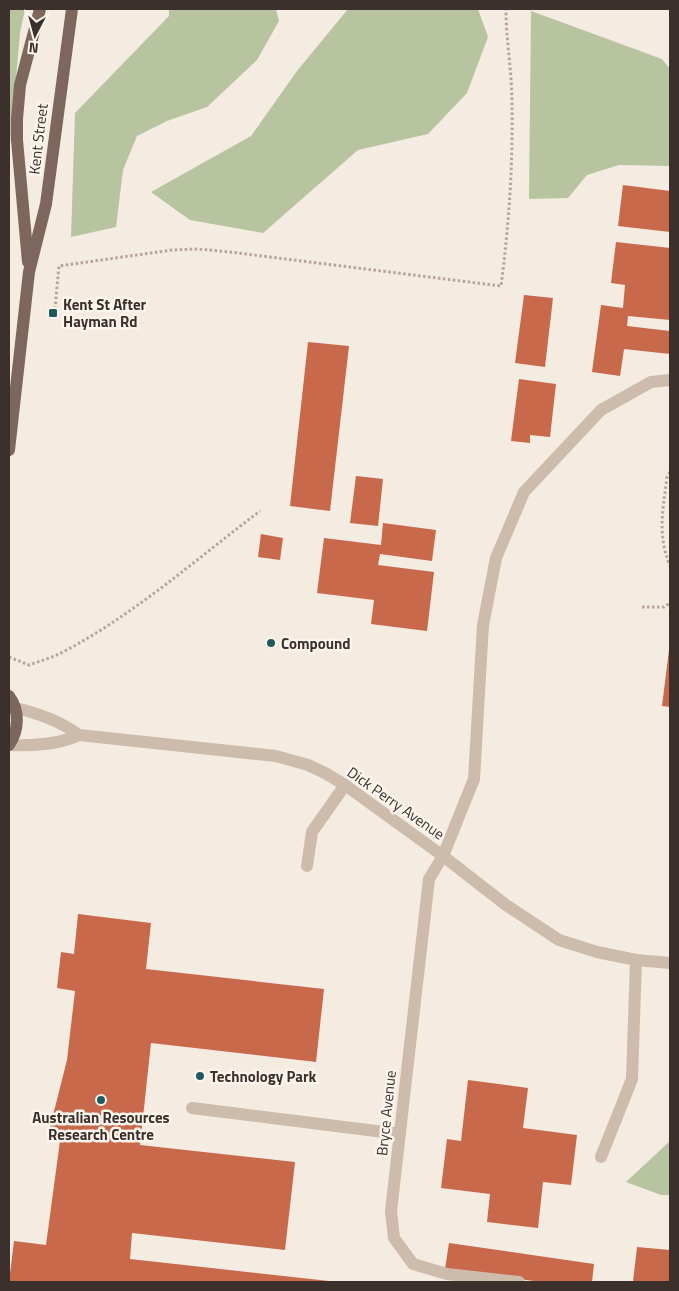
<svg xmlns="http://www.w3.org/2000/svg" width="679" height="1291" viewBox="0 0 679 1291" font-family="'Titillium Web',sans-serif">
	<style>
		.green { fill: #b8c4a0 }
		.building { fill: #c8694b }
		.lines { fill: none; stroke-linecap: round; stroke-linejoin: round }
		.path { stroke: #b9a596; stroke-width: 3; stroke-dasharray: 2.5 2.5; stroke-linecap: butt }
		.minor { stroke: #cdbbac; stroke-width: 12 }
		.major { stroke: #7d675c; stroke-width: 12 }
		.poi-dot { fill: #1f5a5e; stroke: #fbf5ee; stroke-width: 2 }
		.labels { text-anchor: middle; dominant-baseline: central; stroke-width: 5; stroke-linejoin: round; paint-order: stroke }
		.street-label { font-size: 15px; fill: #3b302b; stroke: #fbf5ee }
		.poi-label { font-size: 15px; font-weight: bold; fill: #3b302b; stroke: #fbf5ee; text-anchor: start }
	</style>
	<rect width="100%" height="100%" fill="#f4ebe1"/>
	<!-- green -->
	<g class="green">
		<polygon points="9,9 25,9 20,33 9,155"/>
		<polygon points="169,9 276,9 279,21 257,60 207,107 167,121 137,136 123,170 116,227 71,237 75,113 169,16"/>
		<polygon points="348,9 478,9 488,37 467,93 428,134 358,150 263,233 190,220 151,192 251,136 297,71"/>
		<polygon points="531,11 662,59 670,69 670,166 619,165 587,175 568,198 529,199"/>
		<polygon points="670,1141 670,1195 661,1195 626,1182"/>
	</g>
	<!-- building -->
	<g class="building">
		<polygon points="623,185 670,191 670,232 618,226"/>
		<polygon points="616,242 670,248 670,320 628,316 627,326 670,331 670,354 624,349 620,376 592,372 601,305 623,308 625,285 611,283"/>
		<polygon points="524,295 553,298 545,367 515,363"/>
		<polygon points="308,342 349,346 330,511 290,506"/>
		<polygon points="519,379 556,384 550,437 530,435 530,443 511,441"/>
		<polygon points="356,476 383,479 378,526 350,523"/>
		<polygon points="383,523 436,530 432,561 380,554 378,565 434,572 427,631 371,624 374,600 317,593 324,538 381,545"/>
		<polygon points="261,534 283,538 280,560 258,557"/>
		<polygon points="669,650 670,650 670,707 662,706"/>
		<polygon points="78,914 151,923 146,969 324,989 316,1062 151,1043 140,1145 295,1162 285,1250 132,1233 130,1259 329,1281 329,1282 9,1282 14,1241 46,1245 60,1141 47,1139 67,1060 75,991 57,988 61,952 74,954"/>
		<polygon points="468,1080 528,1088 523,1128 577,1135 571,1185 543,1182 538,1228 487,1222 490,1194 441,1188 447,1139 461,1141"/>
		<polygon points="449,1243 594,1264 592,1282 541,1282 445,1269"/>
		<polygon points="637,1247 670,1250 670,1282 633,1282"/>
	</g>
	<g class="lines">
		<!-- path -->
		<g class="path">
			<path d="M 55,309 L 59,266 L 172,250 L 198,249 L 230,252 L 501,286 C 509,225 513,165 512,104 C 512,72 506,40 506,9"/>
			<path d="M 670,472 L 667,477 C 663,510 657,534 670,566"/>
			<polyline points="642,607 664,607 670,603"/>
			<path d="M 9,657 L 29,665 C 40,661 51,658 61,653 C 134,615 195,560 260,511"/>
		</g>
		<!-- minor -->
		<g class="minor">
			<path d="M 15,708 C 38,713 60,721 79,735 L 276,756 L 308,765 L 325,773 L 345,785 L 443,856 L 506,905 L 559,940 L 597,952 L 636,960 L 670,963"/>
			<path d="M 9,745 C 33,746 57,745 79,735"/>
			<polyline points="307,866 312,832 345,785"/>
			<polyline points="192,1108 400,1134"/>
			<polyline points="601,1157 632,1079 636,960"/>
			<polyline points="519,1282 447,1274 413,1264 394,1238 391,1211 429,879 443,856 474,779 483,625 496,558 524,492 601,410 651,382 670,380"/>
		</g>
		<!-- major -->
		<g class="major">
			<polyline points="28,262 17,140 17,119 20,85 40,9"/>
			<polyline points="9,450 29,272 46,204 72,9"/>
			<path d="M 9,696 C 20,711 19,730 9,745"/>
		</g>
	</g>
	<!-- markers -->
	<g class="poi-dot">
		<rect x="48" y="308" width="10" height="10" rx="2.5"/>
		<circle cx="271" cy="643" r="5"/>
		<circle cx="200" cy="1076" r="5"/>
		<circle cx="101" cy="1100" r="5"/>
	</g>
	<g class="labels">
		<!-- street labels -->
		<g class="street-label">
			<text transform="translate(38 139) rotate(-83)">Kent Street</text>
			<text transform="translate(396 803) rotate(35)">Dick Perry Avenue</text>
			<text transform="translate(386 1113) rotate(-84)">Bryce Avenue</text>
		</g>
		<!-- poi labels -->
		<g class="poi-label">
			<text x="63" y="304">Kent St After<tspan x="63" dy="17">Hayman Rd</tspan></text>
			<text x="281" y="643">Compound</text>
			<text x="210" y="1076">Technology Park</text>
			<text x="101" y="1117" text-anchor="middle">Australian Resources<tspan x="101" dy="17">Research Centre</tspan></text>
		</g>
	</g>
	<!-- border -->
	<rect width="679" height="1291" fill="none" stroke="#3b302b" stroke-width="20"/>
	<!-- north arrow -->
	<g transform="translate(35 35) rotate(186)" stroke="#fbf5ee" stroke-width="4" paint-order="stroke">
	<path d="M0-4L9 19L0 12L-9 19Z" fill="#3b302b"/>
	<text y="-8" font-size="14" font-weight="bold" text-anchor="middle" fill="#3b302b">N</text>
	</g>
</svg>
